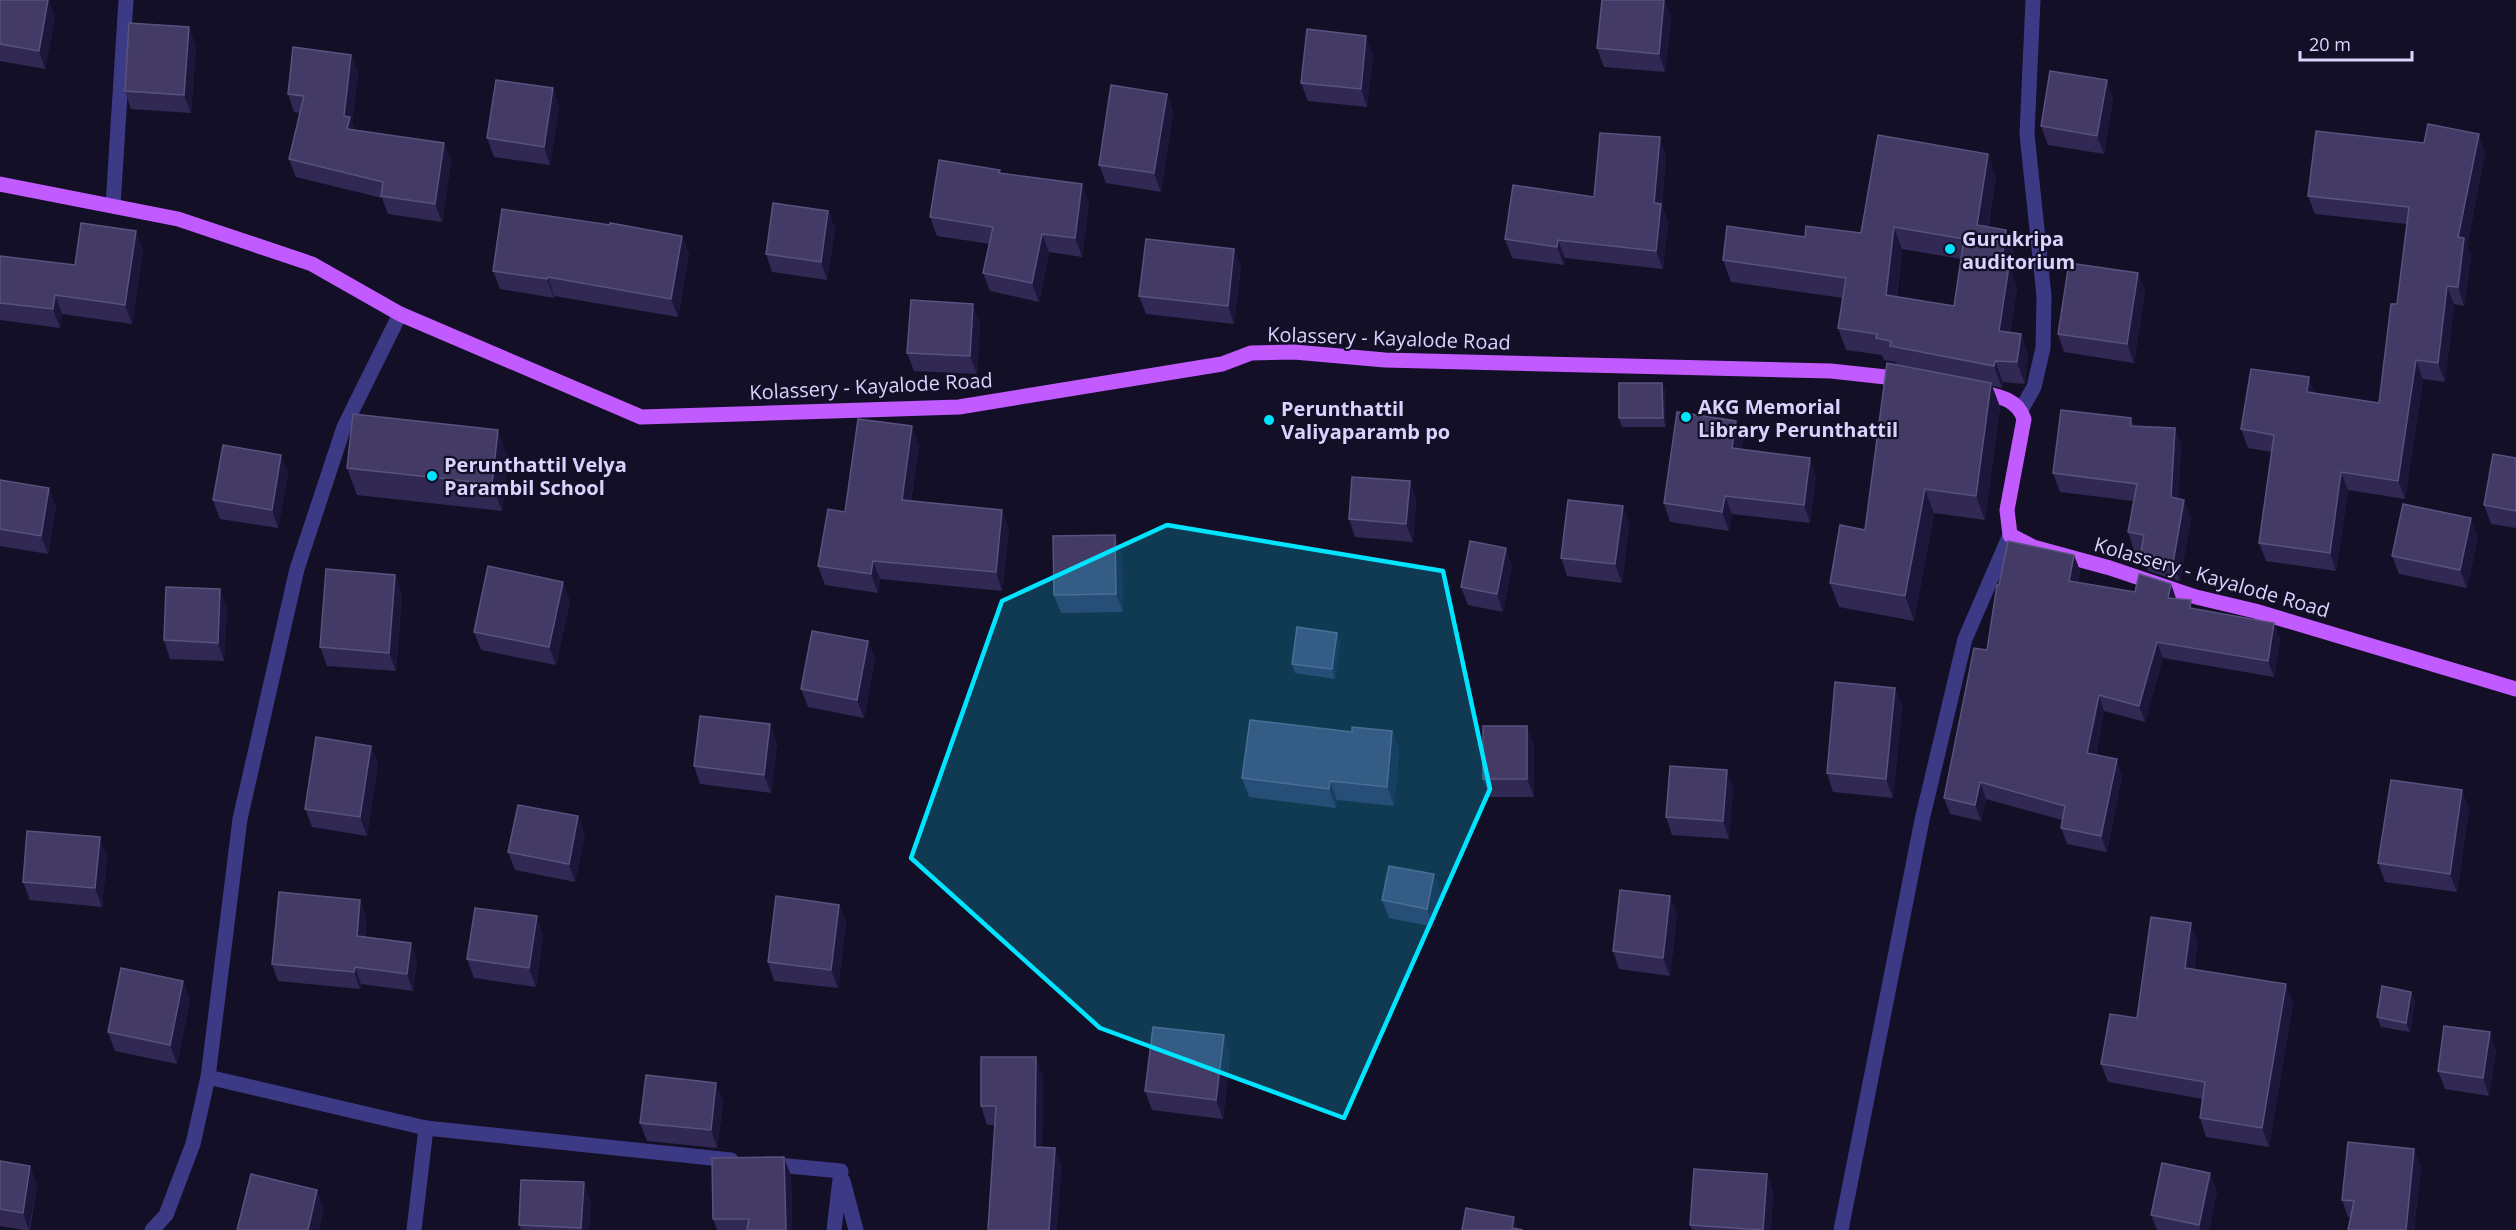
<svg xmlns="http://www.w3.org/2000/svg" width="2516" height="1230" viewBox="0 0 2516 1230" font-family="'Open Sans',sans-serif">
	<style>
		.lines { fill: none; stroke-linecap: round; stroke-linejoin: round }
		.minor { stroke: #3d3a85; stroke-width: 15 }
		.major { stroke: #c25bff; stroke-width: 15 }
		.wall { fill: #312854; fill-rule: evenodd }
		.shaded-wall { fill: #1d163a }
		.building { fill: #433a66; stroke: #5a527e; stroke-width: 1.5; fill-rule: evenodd }
		.marked { fill: #00e5ff; fill-opacity: 0.2; stroke: #00e5ff; stroke-width: 4.5; stroke-linejoin: round }
		.poi-dot { fill: #00e5ff; stroke: #130f26; stroke-width: 2 }
		.labels { text-anchor: middle; dominant-baseline: central; stroke-width: 4.5; stroke-linejoin: round; paint-order: stroke }
		.poi-label { font-size: 20px; font-weight: bold; fill: #d9d4ff; stroke: #130f26; text-anchor: start }
		.street-label { font-size: 20px; fill: #d9d4ff; stroke: #130f26 }
	</style>
	<rect width="100%" height="100%" fill="#130f26"/>
	<g class="lines">
		<!-- minor -->
		<g class="minor">
			<polyline points="113,206 126,0"/>
			<polyline points="2021,410 2034,387 2043,348 2044,296 2027,134 2033,0"/>
			<polyline points="208,1077 426,1128 731,1160"/>
			<polyline points="767,1164 841,1171 834,1230"/>
			<polyline points="843,1181 856,1230"/>
			<polyline points="152,1230 166,1215 193,1144 208,1077 240,819 297,569 344,427 400,314"/>
			<polyline points="414,1230 426,1128"/>
			<polyline points="1841,1230 1922,820 1965,639 2010,535"/>
		</g>
		<!-- major -->
		<g class="major">
			<polyline points="0,184 178,219 312,264 400,314 641,417 959,407 1222,364 1251,353 1294,352 1385,360 1831,371 1904,379"/>
			<path d="M 1978,392 C 1997,396 2017,398 2024,419 L 2007,510 L 2010,535 L 2033,547 L 2110,568 L 2196,597 L 2255,611 L 2516,689"/>
		</g>
	</g>
	<!-- wall -->
	<g class="wall">
		<polygon points="0,0 55,16 45,69 0,61"/>
		<polygon points="1602,0 1664,0 1671,17 1665,72 1604,67 1597,48"/>
		<polygon points="196,46 191,113 131,109 125,91"/>
		<polygon points="1373,54 1367,107 1308,101 1301,83"/>
		<polygon points="351,55 358,73 352,123 355,130 444,143 451,161 442,222 388,214 382,198 296,177 289,159 300,113 294,112 288,94"/>
		<polygon points="553,88 559,107 550,165 494,157 487,138"/>
		<polygon points="1167,94 1173,112 1161,192 1106,183 1099,165"/>
		<polygon points="2113,98 2104,154 2048,145 2041,126"/>
		<polygon points="2485,153 2467,246 2471,256 2464,306 2454,304 2445,382 2423,379 2405,499 2348,490 2336,571 2266,561 2259,543 2272,452 2248,448 2241,429 2315,393 2379,403 2397,304 2407,224 2315,214 2308,196"/>
		<polygon points="1666,156 1662,206 1668,222 1663,269 1565,258 1564,265 1512,258 1505,239 1594,197"/>
		<polygon points="1001,173 1089,203 1082,257 1049,252 1039,302 990,291 983,273 990,244 937,236 930,217"/>
		<path d="M 1996,176 L 1988,227 L 2014,251 L 2011,272 L 2017,288 L 2010,333 L 2021,334 L 2028,356 L 2025,384 L 2003,382 L 2002,388 L 1992,386 L 2000,407 L 1985,520 L 1934,513 L 1914,621 L 1839,607 L 1830,583 L 1865,530 L 1897,365 L 1896,362 L 1884,360 L 1882,355 L 1846,350 L 1838,328 L 1843,298 L 1731,282 L 1723,260 L 1805,237 L 1861,233 ZM 1902,249 L 1961,259 L 1954,306 L 1897,297 Z"/>
		<polygon points="828,211 835,229 827,280 772,272 766,254"/>
		<polygon points="682,236 689,254 678,317 554,296 554,298 500,289 493,271"/>
		<polygon points="143,249 132,324 62,314 60,328 0,320 0,256 75,265"/>
		<polygon points="1234,249 1241,267 1234,324 1146,314 1139,296"/>
		<polygon points="2145,291 2134,363 2064,352 2058,334"/>
		<polygon points="980,323 977,374 914,371 907,353"/>
		<polygon points="1662,383 1666,393 1666,427 1622,427 1619,418"/>
		<polygon points="2131,418 2134,426 2175,428 2181,446 2178,499 2191,518 2180,581 2148,571 2142,552 2134,550 2128,532 2133,501 2060,492 2053,473"/>
		<polygon points="1743,439 1741,449 1816,476 1810,523 1732,514 1729,531 1670,522 1664,503"/>
		<polygon points="919,445 911,501 1009,529 1002,591 880,579 878,593 825,585 818,566 845,512"/>
		<polygon points="508,457 502,511 357,495 347,468"/>
		<polygon points="2516,458 2516,528 2491,524 2484,505"/>
		<polygon points="288,473 278,528 220,519 213,500"/>
		<polygon points="0,480 56,506 48,554 0,546"/>
		<polygon points="1410,481 1416,500 1413,542 1355,537 1349,519"/>
		<polygon points="1623,506 1629,525 1622,583 1567,576 1561,558"/>
		<polygon points="1115,535 1122,554 1123,612 1061,613 1054,595"/>
		<polygon points="2478,536 2467,588 2399,574 2392,556"/>
		<polygon points="2074,555 2080,571 2078,583 2176,599 2194,609 2274,623 2280,639 2274,677 2163,658 2145,722 2104,711 2096,755 2122,775 2107,852 2067,844 2061,828 2062,820 1986,799 1981,821 1950,814 1944,798 1987,650 1999,585"/>
		<polygon points="1512,566 1503,612 1468,605 1461,587"/>
		<polygon points="402,593 396,671 327,666 320,647"/>
		<polygon points="570,600 556,665 481,650 474,632"/>
		<polygon points="227,608 224,661 170,659 164,640"/>
		<polygon points="1337,633 1340,642 1335,679 1295,673 1292,664"/>
		<polygon points="868,641 875,659 864,718 808,707 801,689"/>
		<polygon points="1895,688 1902,706 1893,798 1833,792 1827,773"/>
		<polygon points="1392,731 1399,749 1394,806 1337,800 1336,808 1249,797 1242,778 1352,732"/>
		<polygon points="777,743 771,793 700,784 694,766"/>
		<polygon points="1534,745 1534,797 1489,797 1483,779"/>
		<polygon points="371,746 378,764 367,836 312,827 305,809"/>
		<polygon points="1733,788 1729,839 1672,835 1666,817"/>
		<polygon points="2469,809 2457,892 2385,882 2378,863"/>
		<polygon points="585,835 575,882 515,870 508,852"/>
		<polygon points="107,856 102,907 30,900 23,882"/>
		<polygon points="1434,874 1441,892 1434,927 1389,918 1382,900"/>
		<polygon points="1670,896 1677,915 1670,976 1619,969 1613,951"/>
		<polygon points="360,900 366,917 365,937 417,960 413,991 361,984 360,989 278,981 272,964"/>
		<polygon points="839,905 846,923 838,988 774,981 768,962"/>
		<polygon points="543,935 536,987 474,978 467,959"/>
		<polygon points="2198,941 2194,969 2293,1002 2269,1147 2206,1137 2200,1118 2203,1099 2108,1082 2101,1064"/>
		<polygon points="183,981 190,1000 177,1064 115,1051 108,1032"/>
		<polygon points="2411,992 2415,1001 2410,1032 2381,1027 2377,1017"/>
		<polygon points="1224,1035 1230,1054 1223,1119 1152,1110 1145,1091"/>
		<polygon points="2496,1050 2489,1096 2445,1089 2438,1071"/>
		<polygon points="1043,1076 1042,1148 1062,1167 995,1125 987,1125 981,1106"/>
		<polygon points="716,1083 723,1102 717,1148 647,1141 640,1123"/>
		<polygon points="0,1161 37,1184 30,1230 24,1230 0,1226"/>
		<polygon points="2421,1167 2414,1230 2348,1230 2351,1217 2348,1217 2342,1200"/>
		<polygon points="1767,1174 1773,1192 1771,1230 1692,1230 1690,1225"/>
		<polygon points="791,1176 792,1230 717,1230 713,1219"/>
		<polygon points="2217,1191 2209,1230 2157,1230 2151,1215"/>
		<polygon points="591,1201 589,1230 521,1230 519,1225"/>
	</g>
	<!-- shaded-wall -->
	<g class="shaded-wall">
		<polygon points="48,0 49,0 55,16 45,69 39,51"/>
		<polygon points="1664,0 1671,17 1665,72 1659,54"/>
		<polygon points="189,27 196,46 191,113 184,95"/>
		<polygon points="1366,36 1373,54 1367,107 1361,89"/>
		<polygon points="351,55 358,73 352,123 357,135 347,129 344,116"/>
		<polygon points="2107,80 2113,98 2104,154 2097,136"/>
		<polygon points="553,88 559,107 550,165 544,147"/>
		<polygon points="1167,94 1173,112 1161,192 1154,173"/>
		<polygon points="2479,134 2485,153 2467,246 2471,256 2464,306 2458,287 2458,237"/>
		<polygon points="1660,137 1666,156 1662,206 1668,222 1663,269 1656,251 1654,203"/>
		<polygon points="444,143 451,161 442,222 435,204"/>
		<polygon points="1988,154 1996,176 1984,246 1977,225"/>
		<polygon points="1082,184 1089,203 1082,257 1075,238"/>
		<polygon points="828,211 835,229 827,280 821,262"/>
		<polygon points="1894,227 1902,249 1894,317 1886,295"/>
		<polygon points="2006,230 2014,251 2011,272 2017,288 2007,353 1999,331 2001,265"/>
		<polygon points="136,231 143,249 132,324 125,305"/>
		<polygon points="1042,234 1049,252 1039,302 1032,283"/>
		<polygon points="682,236 689,254 678,317 671,299"/>
		<polygon points="1558,240 1565,258 1564,265 1557,247"/>
		<polygon points="1234,249 1241,267 1234,324 1228,306"/>
		<polygon points="2138,273 2145,291 2134,363 2127,344"/>
		<polygon points="548,277 554,296 554,298 547,279"/>
		<polygon points="2447,286 2454,304 2445,382 2438,363"/>
		<polygon points="55,295 62,314 60,328 53,309"/>
		<polygon points="973,304 980,323 977,374 970,356"/>
		<polygon points="2021,334 2028,356 2025,384 2017,362"/>
		<polygon points="2416,360 2423,379 2405,499 2398,481"/>
		<polygon points="1995,361 2003,382 2002,388 1994,366"/>
		<polygon points="2309,377 2316,396 2307,392"/>
		<polygon points="1662,383 1666,393 1666,427 1663,418"/>
		<polygon points="1991,383 2000,407 1985,520 1976,496"/>
		<polygon points="1736,421 1743,439 1739,466 1732,448"/>
		<polygon points="912,426 919,445 908,518 902,500"/>
		<polygon points="2175,428 2181,446 2177,516 2171,497"/>
		<polygon points="498,430 508,457 502,511 492,484"/>
		<polygon points="281,455 288,473 278,528 272,510"/>
		<polygon points="1810,458 1816,476 1810,523 1804,505"/>
		<polygon points="2341,472 2348,490 2336,571 2330,553"/>
		<polygon points="1410,481 1416,500 1413,542 1406,524"/>
		<polygon points="49,488 56,506 48,554 41,536"/>
		<polygon points="1925,489 1934,513 1914,621 1905,596"/>
		<polygon points="1725,496 1732,514 1729,531 1722,512"/>
		<polygon points="2184,500 2191,518 2180,581 2173,563"/>
		<polygon points="1623,506 1629,525 1622,583 1615,564"/>
		<polygon points="1002,510 1009,529 1002,591 996,572"/>
		<polygon points="2471,518 2478,536 2467,588 2460,570"/>
		<polygon points="1115,535 1122,554 1123,612 1116,594"/>
		<polygon points="1506,548 1512,566 1503,612 1497,594"/>
		<polygon points="2074,555 2080,571 2075,598 2069,581"/>
		<polygon points="873,561 880,579 878,593 871,574"/>
		<polygon points="395,575 402,593 396,671 389,653"/>
		<polygon points="563,582 570,600 556,665 549,647"/>
		<polygon points="2171,584 2177,601 2168,598"/>
		<polygon points="220,589 227,608 224,661 218,643"/>
		<polygon points="2274,623 2280,639 2274,677 2268,661"/>
		<polygon points="1337,633 1340,642 1335,679 1332,669"/>
		<polygon points="868,641 875,659 864,718 857,700"/>
		<polygon points="2157,642 2163,658 2145,722 2139,706"/>
		<polygon points="1895,688 1902,706 1893,798 1886,779"/>
		<polygon points="2099,695 2104,711 2093,769 2087,753"/>
		<polygon points="770,724 777,743 771,793 764,775"/>
		<polygon points="1527,726 1534,745 1534,797 1527,779"/>
		<polygon points="1392,731 1399,749 1394,806 1387,787"/>
		<polygon points="371,746 378,764 367,836 360,817"/>
		<polygon points="2117,759 2122,775 2107,852 2101,836"/>
		<polygon points="1727,770 1733,788 1729,839 1723,821"/>
		<polygon points="1330,781 1337,800 1336,808 1329,789"/>
		<polygon points="1980,782 1986,799 1981,821 1975,805"/>
		<polygon points="2462,790 2469,809 2457,892 2450,874"/>
		<polygon points="578,816 585,835 575,882 569,864"/>
		<polygon points="100,837 107,856 102,907 95,888"/>
		<polygon points="1434,874 1441,892 1434,927 1427,909"/>
		<polygon points="1670,896 1677,915 1670,976 1663,958"/>
		<polygon points="360,900 366,917 363,952 357,936"/>
		<polygon points="839,905 846,923 838,988 831,970"/>
		<polygon points="537,916 543,935 536,987 529,968"/>
		<polygon points="2191,923 2198,941 2191,986 2185,968"/>
		<polygon points="411,943 417,960 413,991 407,974"/>
		<polygon points="355,967 361,984 360,989 354,972"/>
		<polygon points="183,981 190,1000 177,1064 170,1045"/>
		<polygon points="2286,984 2293,1002 2269,1147 2262,1128"/>
		<polygon points="2411,992 2415,1001 2410,1032 2406,1023"/>
		<polygon points="2490,1032 2496,1050 2489,1096 2483,1078"/>
		<polygon points="1224,1035 1230,1054 1223,1119 1216,1100"/>
		<polygon points="1036,1057 1043,1076 1042,1166 1035,1147"/>
		<polygon points="716,1083 723,1102 717,1148 711,1130"/>
		<polygon points="1055,1148 1062,1167 1057,1230 1049,1230"/>
		<polygon points="2414,1149 2421,1167 2414,1230 2406,1230"/>
		<polygon points="784,1157 791,1176 792,1230 786,1230"/>
		<polygon points="30,1166 37,1184 29,1230 23,1213"/>
		<polygon points="2210,1173 2217,1191 2209,1230 2201,1230 2199,1225"/>
		<polygon points="1767,1174 1773,1192 1771,1230 1763,1230"/>
		<polygon points="584,1182 591,1201 589,1230 582,1230 581,1228"/>
		<polygon points="317,1190 324,1209 319,1230 308,1230"/>
		<polygon points="1514,1217 1518,1230 1512,1228"/>
	</g>
	<!-- building -->
	<g class="building">
		<polygon points="0,0 48,0 39,51 0,44"/>
		<polygon points="1602,0 1664,0 1659,54 1597,48"/>
		<polygon points="129,23 189,27 184,95 125,91"/>
		<polygon points="1307,29 1366,36 1361,89 1301,83"/>
		<polygon points="293,47 351,55 344,116 350,117 347,129 444,143 435,204 381,196 383,182 289,159 304,96 288,94"/>
		<polygon points="2050,71 2107,80 2097,136 2041,126"/>
		<polygon points="496,80 553,88 544,147 487,138"/>
		<polygon points="1111,85 1167,94 1154,173 1099,165"/>
		<polygon points="2428,124 2479,134 2458,237 2464,238 2458,287 2447,286 2438,363 2416,360 2398,481 2341,472 2330,553 2259,543 2274,435 2241,429 2251,369 2309,377 2307,392 2379,403 2391,304 2397,304 2409,207 2308,196 2316,131 2424,143"/>
		<polygon points="1600,133 1660,137 1654,203 1661,204 1656,251 1558,240 1557,247 1505,239 1513,185 1594,197"/>
		<path d="M 1878,135 L 1988,154 L 1977,225 L 2006,230 L 2001,265 L 2009,266 L 1999,331 L 2021,334 L 2017,362 L 1995,361 L 1994,366 L 1890,346 L 1891,341 L 1876,338 L 1877,334 L 1838,328 L 1846,278 L 1723,260 L 1727,226 L 1805,237 L 1806,226 L 1861,233 ZM 1894,227 L 1964,239 L 1954,306 L 1886,295 Z"/>
		<polygon points="939,160 1000,170 999,173 1082,184 1075,238 1042,234 1032,283 983,273 993,227 930,217"/>
		<polygon points="773,203 828,211 821,262 766,254"/>
		<polygon points="502,209 610,225 610,223 682,236 671,299 548,277 547,279 493,271"/>
		<polygon points="81,223 136,231 125,305 55,295 53,309 0,303 0,256 75,265"/>
		<polygon points="1146,239 1234,249 1228,306 1139,296"/>
		<polygon points="2069,263 2138,273 2127,344 2058,334"/>
		<polygon points="911,300 973,304 970,356 907,353"/>
		<polygon points="1887,363 1991,383 1976,496 1925,489 1905,596 1830,583 1840,525 1865,530"/>
		<polygon points="1619,383 1662,383 1663,418 1619,418"/>
		<polygon points="2061,410 2131,418 2130,426 2175,428 2171,497 2184,500 2173,563 2141,552 2144,535 2128,532 2137,484 2053,473"/>
		<polygon points="1677,412 1736,421 1732,448 1810,458 1804,505 1725,496 1722,512 1664,503"/>
		<polygon points="353,414 498,430 492,484 347,468"/>
		<polygon points="858,419 912,426 902,500 1002,510 996,572 873,561 871,574 818,566 828,509 845,512"/>
		<polygon points="223,445 281,455 272,510 213,500"/>
		<polygon points="2493,454 2516,458 2516,511 2484,505"/>
		<polygon points="1352,477 1410,481 1406,524 1349,519"/>
		<polygon points="0,480 49,488 41,536 0,529"/>
		<polygon points="1568,500 1623,506 1615,564 1561,558"/>
		<polygon points="2403,504 2471,518 2460,570 2392,556"/>
		<polygon points="1115,535 1116,594 1054,595 1053,536"/>
		<polygon points="1470,541 1506,548 1497,594 1461,587"/>
		<polygon points="2008,541 2074,555 2069,581 2135,592 2139,574 2171,584 2168,598 2191,600 2190,608 2274,623 2268,661 2157,642 2139,706 2099,695 2087,753 2117,759 2101,836 2061,828 2065,806 1980,782 1975,805 1944,798 1974,648 1987,650 1997,585 1999,585"/>
		<polygon points="488,566 563,582 549,647 474,632"/>
		<polygon points="326,569 395,575 389,653 320,647"/>
		<polygon points="166,587 220,589 218,643 164,640"/>
		<polygon points="1297,627 1337,633 1332,669 1292,664"/>
		<polygon points="812,631 868,641 857,700 801,689"/>
		<polygon points="1835,682 1895,688 1886,779 1827,773"/>
		<polygon points="700,716 770,724 764,775 694,766"/>
		<polygon points="1250,720 1352,732 1352,727 1392,731 1387,787 1330,781 1329,789 1242,778"/>
		<rect x="1483" y="726" width="44" height="53"/>
		<polygon points="316,737 371,746 360,817 305,809"/>
		<polygon points="1670,766 1727,770 1723,821 1666,817"/>
		<polygon points="2391,780 2462,790 2450,874 2378,863"/>
		<polygon points="518,805 578,816 569,864 508,852"/>
		<polygon points="27,831 100,837 95,888 23,882"/>
		<polygon points="1389,866 1434,874 1427,909 1382,900"/>
		<polygon points="1620,890 1670,896 1663,958 1613,951"/>
		<polygon points="279,892 360,900 357,936 411,943 407,974 355,967 354,972 272,964"/>
		<polygon points="776,896 839,905 831,970 768,962"/>
		<polygon points="475,908 537,916 529,968 467,959"/>
		<polygon points="2151,917 2191,923 2185,968 2286,984 2262,1128 2200,1118 2205,1082 2101,1064 2110,1014 2137,1018"/>
		<polygon points="121,968 183,981 170,1045 108,1032"/>
		<polygon points="2382,986 2411,992 2406,1023 2377,1017"/>
		<polygon points="2444,1026 2490,1032 2483,1078 2438,1071"/>
		<polygon points="1153,1027 1224,1035 1216,1100 1145,1091"/>
		<polygon points="981,1057 1036,1057 1035,1147 1055,1148 1049,1230 988,1230 996,1106 981,1106"/>
		<polygon points="646,1075 716,1083 711,1130 640,1123"/>
		<polygon points="2348,1142 2414,1149 2406,1230 2348,1230 2354,1201 2342,1200"/>
		<polygon points="784,1157 786,1230 747,1230 749,1219 713,1219 712,1158"/>
		<polygon points="0,1161 30,1166 23,1213 0,1209"/>
		<polygon points="2162,1163 2210,1173 2199,1225 2151,1215"/>
		<polygon points="1694,1169 1767,1174 1763,1230 1690,1225"/>
		<polygon points="251,1174 317,1190 308,1230 237,1230"/>
		<polygon points="521,1180 584,1182 581,1228 519,1225"/>
		<polygon points="1466,1208 1514,1217 1512,1228 1523,1230 1462,1230"/>
	</g>
	<!-- marked area -->
	<path class="marked" d="M 1167,525 L 1443,571 L 1490,789 L 1344,1118 L 1100,1028 L 911,858 L 1002,601 Z"/>
	<!-- markers -->
	<g class="poi-dot">
		<circle cx="1950" cy="249" r="6"/>
		<circle cx="1686" cy="417" r="6"/>
		<circle cx="1269" cy="420" r="6"/>
		<circle cx="432" cy="476" r="6"/>
	</g>
	<g class="labels">
		<!-- poi labels -->
		<g class="poi-label">
			<text x="1962" y="238">Gurukripa<tspan x="1962" dy="23">auditorium</tspan></text>
			<text x="1698" y="406">AKG Memorial<tspan x="1698" dy="23">Library Perunthattil</tspan></text>
			<text x="1281" y="408">Perunthattil<tspan x="1281" dy="23">Valiyaparamb po</tspan></text>
			<text x="444" y="464">Perunthattil Velya<tspan x="444" dy="23">Parambil School</tspan></text>
		</g>
		<!-- street labels -->
		<g class="street-label">
			<text transform="translate(1389 338) rotate(2)">Kolassery - Kayalode Road</text>
			<text transform="translate(871 386) rotate(-3)">Kolassery - Kayalode Road</text>
			<text transform="translate(2212 577) rotate(16)">Kolassery - Kayalode Road</text>
		</g>
	</g>
	<!-- scale -->
	<path d="M2300 51v9h112v-9" fill="none" stroke="#d9d4ff" stroke-width="3"/>
	<text x="2309" y="51" font-size="18" fill="#d9d4ff" stroke="#130f26" stroke-width="4.5" paint-order="stroke">20 m</text>
</svg>
